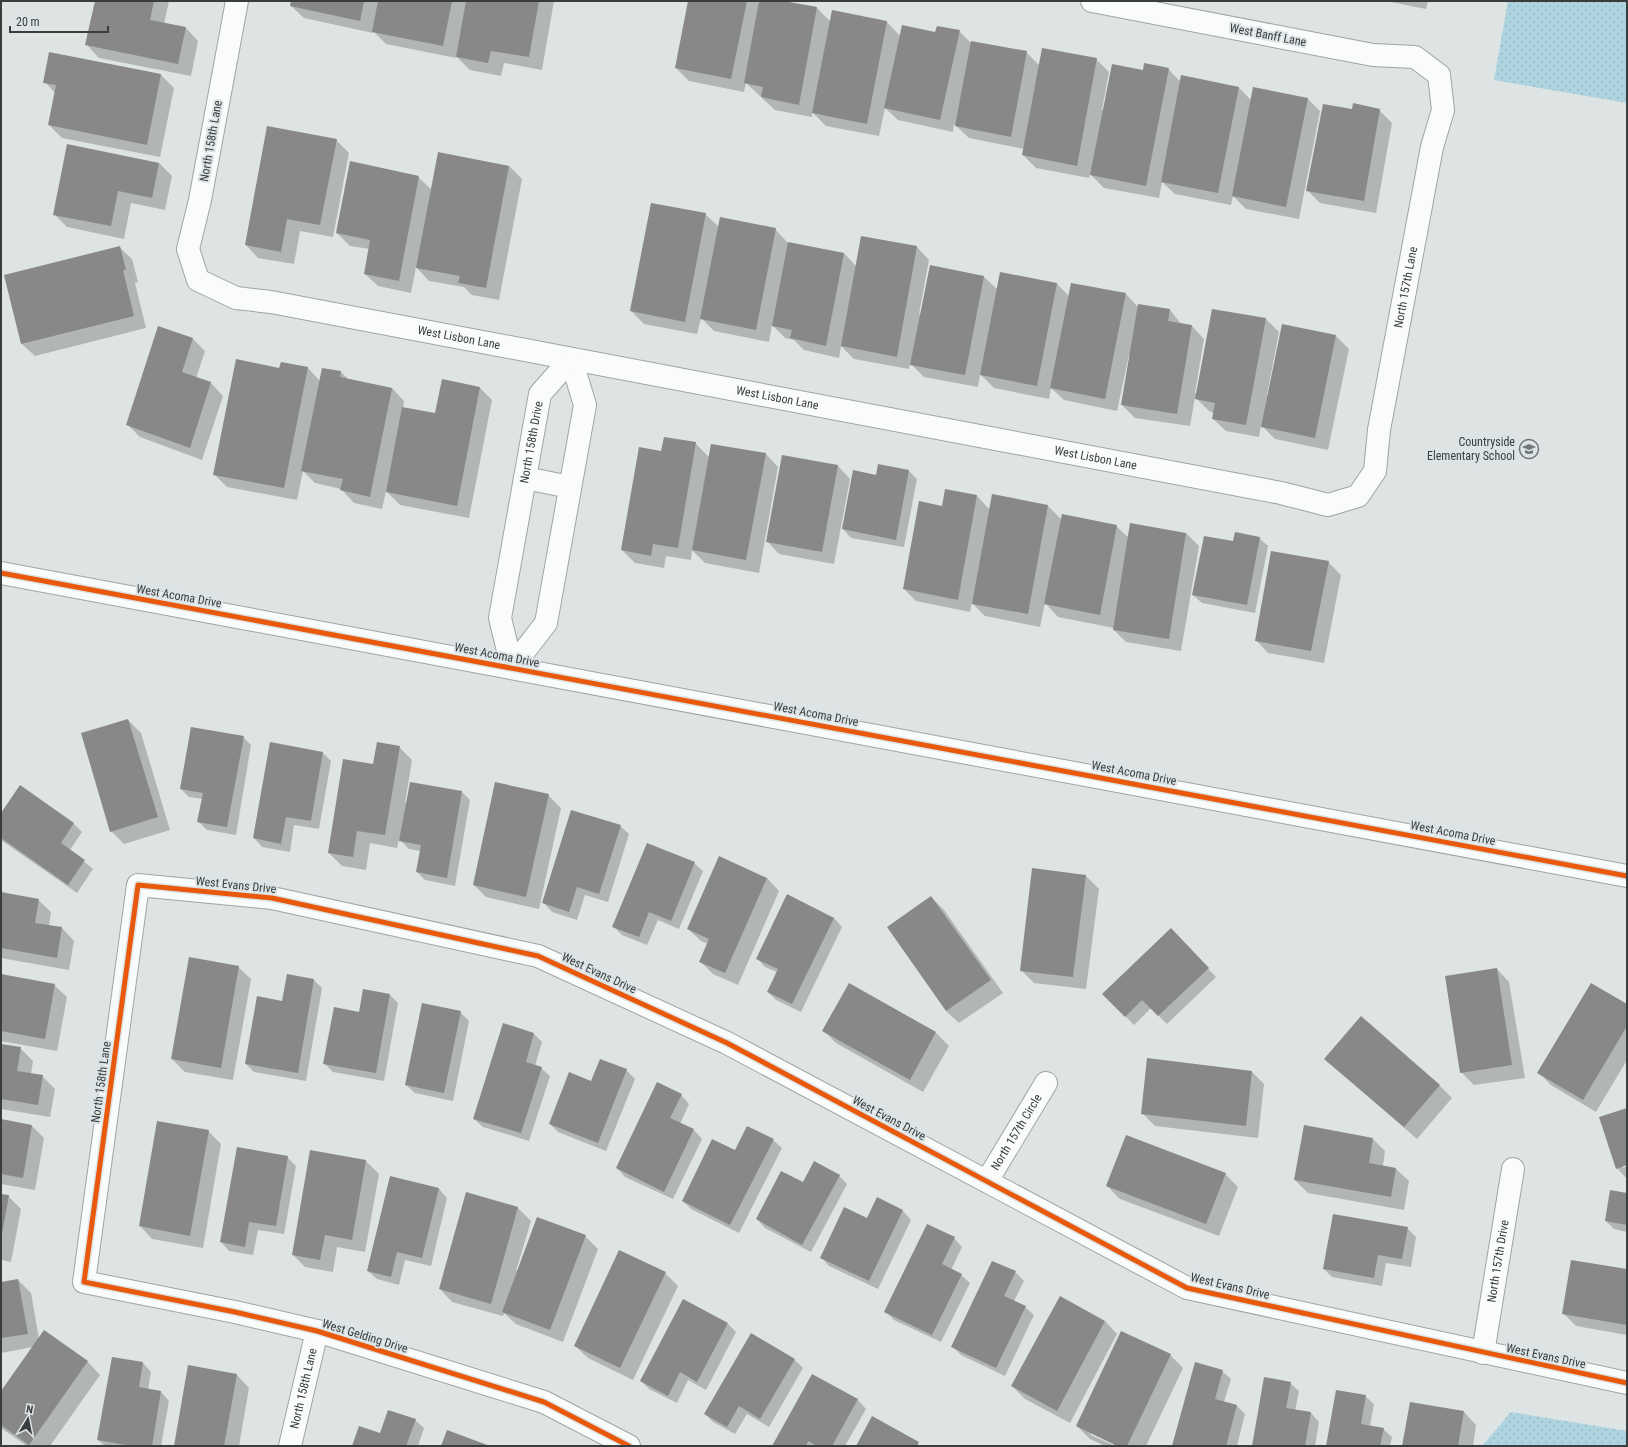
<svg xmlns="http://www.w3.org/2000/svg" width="1628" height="1447" viewBox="0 0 1628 1447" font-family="'Roboto Condensed',sans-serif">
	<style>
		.park { fill: url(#park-dots) }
		.shadow { fill: #0003 }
		.building { fill: #888889 }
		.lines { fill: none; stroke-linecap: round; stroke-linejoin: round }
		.street-casing { stroke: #a1a4a5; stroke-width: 24 }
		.secondary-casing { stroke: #a1a4a5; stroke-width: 24 }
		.street { stroke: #fafbfb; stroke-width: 22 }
		.secondary { stroke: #fafbfb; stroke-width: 22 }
		.cycleway-casing { stroke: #dce4e6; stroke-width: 8 }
		.cycleway { stroke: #e8590c; stroke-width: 5 }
		.labels { text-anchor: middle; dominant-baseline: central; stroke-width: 4; stroke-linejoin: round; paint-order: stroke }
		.street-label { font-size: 12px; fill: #3a3d3e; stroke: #dce4e6 }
		.poi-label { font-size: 12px; fill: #3a3d3e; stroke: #dce4e6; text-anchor: end }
	</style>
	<defs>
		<pattern id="park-dots" width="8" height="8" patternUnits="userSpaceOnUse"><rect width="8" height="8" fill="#aed4df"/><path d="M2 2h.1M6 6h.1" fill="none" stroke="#96b7c0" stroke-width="1.8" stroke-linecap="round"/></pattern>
	</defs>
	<rect width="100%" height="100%" fill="#dee3e4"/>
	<!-- park -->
	<g class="park">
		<polygon points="1508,1 1627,1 1627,103 1494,80"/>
		<polygon points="1511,1412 1627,1431 1627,1446 1482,1446"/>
	</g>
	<!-- shadow -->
	<g class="shadow">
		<polygon points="96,1 169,1 164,24 186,28 198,41 191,76 99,58 87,45"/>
		<polygon points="292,1 554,1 542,70 504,63 501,76 470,70 456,56 456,58 386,44 373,31 373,33 304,18 291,6"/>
		<polygon points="689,1 757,1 760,4 760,1 778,1 817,8 831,22 833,12 887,22 900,36 959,31 971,43 1026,52 1040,66 1096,59 1109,72 1102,110 1104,111 1144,71 1168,69 1181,82 1238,87 1252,101 1307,98 1320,111 1299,219 1246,209 1233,196 1231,205 1175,194 1162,182 1159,198 1104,188 1090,174 1089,178 1036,168 1023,155 1024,149 969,138 954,124 953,132 898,120 885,108 879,136 826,126 812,112 812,117 775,110 746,83 744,92 689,81 676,68"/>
		<polygon points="1386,1 1428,1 1426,9"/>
		<polygon points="161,75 174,88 160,157 62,138 49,125 55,93 45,82"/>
		<polygon points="1379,110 1392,123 1376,213 1320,203 1307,190"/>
		<polygon points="336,140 349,153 333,237 300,231 294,264 258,258 246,245"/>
		<polygon points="68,145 159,163 172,176 165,210 131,203 124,239 67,227 54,214"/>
		<polygon points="439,153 509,166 522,179 499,300 472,295 464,287 429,281 416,267 411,293 378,286 365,274 370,249 350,246 337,233 418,177 432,190"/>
		<polygon points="705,214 719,227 775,229 788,243 844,253 856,266 917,247 929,260 919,314 921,314 931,266 984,277 998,290 1057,284 1069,296 1126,294 1138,307 1170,310 1182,325 1192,326 1204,339 1195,393 1197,393 1213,310 1266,319 1279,332 1267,395 1269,395 1283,325 1336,336 1349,349 1328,450 1275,439 1261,425 1259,437 1226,431 1213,419 1214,413 1209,411 1195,397 1190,426 1135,418 1122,405 1130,355 1129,355 1117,411 1064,400 1051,388 1049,399 994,388 980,374 978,387 924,377 910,363 909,369 854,359 841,346 839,358 804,350 794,340 785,338 772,325 769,342 714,331 701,318 697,334 644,324 631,311"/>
		<polygon points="119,247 132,259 138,282 135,283 146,328 35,356 22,344"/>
		<polygon points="192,338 205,351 196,378 211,383 223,396 202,460 140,437 127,424"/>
		<polygon points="308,368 320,381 323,369 341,372 348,379 392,388 404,401 403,409 436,414 479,387 492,400 469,518 400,505 386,491 382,509 354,503 341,489 315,483 303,471 297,500 227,487 214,474 280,369"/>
		<polygon points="695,443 709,457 766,454 778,467 759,573 705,563 692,550 691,560 666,556 664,568 635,563 622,550 662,452"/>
		<polygon points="838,466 850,479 834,564 779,554 767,541"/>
		<polygon points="909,471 917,479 904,547 851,538 843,529 877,476"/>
		<polygon points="946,491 977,496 990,510 1048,506 1062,520 1116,526 1129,538 1186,533 1199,546 1181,651 1126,642 1114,630 1114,628 1058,617 1045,603 1040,627 985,616 972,603 970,612 916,601 904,589 943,507"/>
		<polygon points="1259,538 1268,546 1255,613 1202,603 1193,595 1234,543"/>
		<polygon points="1328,562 1341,575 1324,663 1268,653 1256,640"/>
		<polygon points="128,720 141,733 170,830 124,844 111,831"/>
		<polygon points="243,737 251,745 236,835 207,830 199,822 203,799 189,797 181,789"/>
		<polygon points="270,743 323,753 331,761 319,829 294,825 290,852 262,847 254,838"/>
		<polygon points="399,747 412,760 405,803 462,792 470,800 455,886 425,880 417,872 420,851 409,849 399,839 397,848 370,843 366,870 342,866 329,853 374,765"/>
		<polygon points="21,786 74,824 82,832 70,850 93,869 77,893 1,840 1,814"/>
		<polygon points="548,795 561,808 539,909 486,897 474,885"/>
		<polygon points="620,826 629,834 608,902 585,895 577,920 552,912 544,903"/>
		<polygon points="694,863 703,871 679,929 658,920 647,945 622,935 613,926"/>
		<polygon points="1033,870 1086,876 1099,889 1086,989 1034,983 1021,970"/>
		<polygon points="767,878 779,891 738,985 713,974 700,961 708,944 701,941 688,929"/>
		<polygon points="1,893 38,900 51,912 49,926 62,928 74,941 69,970 1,958"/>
		<polygon points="787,896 834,918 842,927 801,1012 776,1000 768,992 777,972 765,967 757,958"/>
		<polygon points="931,897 944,910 1003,993 959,1023 946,1011"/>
		<polygon points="1171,930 1216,977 1167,1024 1151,1008 1134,1025 1104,994"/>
		<polygon points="238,967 251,979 233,1080 185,1072 172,1059"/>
		<polygon points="1497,969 1509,982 1525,1078 1474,1085 1461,1072"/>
		<polygon points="1,975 54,985 67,997 57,1051 1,1041"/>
		<polygon points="314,980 322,988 306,1081 254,1072 246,1064 283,1002"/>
		<polygon points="849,985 936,1033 949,1046 923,1092 836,1043 823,1030"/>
		<polygon points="364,990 390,995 398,1003 384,1081 333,1072 325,1064 360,1013"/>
		<polygon points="1627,1006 1627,1060 1596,1112 1551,1085 1538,1072"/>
		<polygon points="460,1012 469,1021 453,1101 415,1093 406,1085"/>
		<polygon points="504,1024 534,1034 542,1042 535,1066 541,1068 550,1076 529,1141 483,1127 474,1119"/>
		<polygon points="1,1045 20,1048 33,1061 31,1074 42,1076 55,1089 50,1117 1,1109"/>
		<polygon points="1325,1059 1439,1085 1452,1098 1417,1139"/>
		<polygon points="626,1070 635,1079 606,1151 558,1132 550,1124 592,1082"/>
		<polygon points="1252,1072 1264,1084 1258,1138 1155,1126 1142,1113"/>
		<polygon points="681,1095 689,1104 680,1124 694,1130 702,1139 673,1199 625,1177 617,1168"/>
		<polygon points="1627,1109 1627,1164 1623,1166 1623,1168 1627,1166 1627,1179 1617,1168"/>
		<polygon points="1,1120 32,1126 44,1138 35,1190 1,1184"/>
		<polygon points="208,1131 221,1144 203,1248 152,1239 140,1226"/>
		<polygon points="1373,1139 1385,1151 1383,1166 1396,1169 1409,1181 1404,1210 1308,1193 1295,1180"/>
		<polygon points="773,1140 782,1148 739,1233 691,1209 683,1201"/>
		<polygon points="287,1157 296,1166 284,1234 258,1230 253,1255 229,1251 221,1242"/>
		<polygon points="366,1161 379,1174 365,1252 337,1247 333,1272 305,1267 293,1255"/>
		<polygon points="1225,1174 1238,1187 1219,1236 1120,1199 1107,1186"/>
		<polygon points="839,1176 847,1184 811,1252 765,1228 757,1219 803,1183"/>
		<polygon points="391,1178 439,1189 447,1198 431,1266 405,1260 399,1285 377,1279 368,1271"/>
		<polygon points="466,1194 518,1208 531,1221 516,1271 585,1236 598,1249 563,1342 516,1324 504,1313 503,1316 452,1302 440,1289"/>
		<polygon points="1627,1194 1627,1232 1614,1229 1606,1221"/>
		<polygon points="1,1195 8,1196 21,1209 11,1262 1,1260"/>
		<polygon points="877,1199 903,1211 911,1220 878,1289 829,1266 821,1257 867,1219"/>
		<polygon points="1407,1228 1416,1237 1411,1267 1386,1263 1382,1286 1332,1277 1324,1269"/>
		<polygon points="954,1238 962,1247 951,1270 961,1275 970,1283 941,1342 894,1320 886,1312"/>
		<polygon points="993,1262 1015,1272 1024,1281 1014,1301 1025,1307 1034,1315 1005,1376 961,1355 952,1346"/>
		<polygon points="1627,1270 1627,1335 1576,1326 1563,1313"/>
		<polygon points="665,1273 678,1286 633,1380 588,1358 575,1346"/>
		<polygon points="18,1280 31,1293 39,1339 44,1331 88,1362 100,1375 50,1446 27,1446 1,1428 1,1392 33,1347 1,1353 1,1283"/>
		<polygon points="1105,1321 1117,1334 1070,1423 1025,1399 1012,1386"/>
		<polygon points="728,1324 736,1332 706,1390 688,1380 677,1403 649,1389 641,1381"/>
		<polygon points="1170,1355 1183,1368 1146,1446 1119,1446 1091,1432 1091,1435 1115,1446 1105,1446 1090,1439 1077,1426"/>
		<polygon points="795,1360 803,1368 769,1427 747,1414 735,1434 713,1422 705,1414"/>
		<polygon points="143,1363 151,1372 148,1390 161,1392 169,1401 161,1446 105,1446 98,1440"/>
		<polygon points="1222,1371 1231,1379 1224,1402 1237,1406 1245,1414 1237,1446 1173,1446"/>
		<polygon points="237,1375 249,1388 239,1446 175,1446"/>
		<polygon points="813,1375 858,1400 866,1409 845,1446 773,1446"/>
		<polygon points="1290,1383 1299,1391 1295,1411 1311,1413 1319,1422 1315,1446 1253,1446"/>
		<polygon points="1365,1396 1374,1404 1370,1426 1383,1429 1392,1437 1390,1446 1327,1446"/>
		<polygon points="1464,1412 1476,1425 1473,1446 1403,1446"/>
		<polygon points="415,1420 424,1428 418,1446 353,1446"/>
	</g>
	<!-- building -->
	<g class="building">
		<polygon points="95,1 154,1 150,20 186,27 178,64 85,45"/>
		<polygon points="291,1 364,1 360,21 290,6"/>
		<polygon points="378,1 452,1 443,46 372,32"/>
		<polygon points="466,1 539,1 529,57 491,51 488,63 456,57"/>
		<polygon points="688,1 747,1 731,79 675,68"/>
		<polygon points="759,1 784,1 817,7 799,105 761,97 763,87 744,83"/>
		<polygon points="832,10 887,21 867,124 812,113"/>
		<polygon points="902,25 935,32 937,26 960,30 940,120 884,108"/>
		<polygon points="971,41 1027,51 1011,137 955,126"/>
		<polygon points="1042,48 1097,58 1077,166 1022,155"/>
		<polygon points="49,52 161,74 147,145 48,125 56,85 43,83"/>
		<polygon points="1144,63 1169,68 1146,186 1090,175 1112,64 1143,70"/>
		<polygon points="1181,75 1239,87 1218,193 1161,182"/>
		<polygon points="1253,87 1308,98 1286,207 1232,196"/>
		<polygon points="1353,103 1380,109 1364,201 1306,191 1323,104 1352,109"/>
		<polygon points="267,126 337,139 320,225 287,219 281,252 245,245"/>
		<polygon points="67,144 159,163 152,198 118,191 111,226 53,215"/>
		<polygon points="438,152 509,166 486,288 458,283 460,276 416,268"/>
		<polygon points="350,161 419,176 399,281 364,274 370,240 336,233"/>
		<polygon points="651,203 706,213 685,322 630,311"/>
		<polygon points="720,217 776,228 756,330 700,319"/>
		<polygon points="861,236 917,246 897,357 841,346"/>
		<polygon points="788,242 844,253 826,346 790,338 792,330 772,326"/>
		<polygon points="120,246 126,270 123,270 134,316 21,344 4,275"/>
		<polygon points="930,265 984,276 965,375 910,365"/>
		<polygon points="1000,272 1057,283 1037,386 980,375"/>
		<polygon points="1071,283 1126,293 1105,399 1050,388"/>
		<polygon points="1138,304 1170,309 1168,321 1192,325 1177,414 1121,405"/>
		<polygon points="1212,309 1266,318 1246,425 1212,419 1215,403 1195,399"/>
		<polygon points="1282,324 1336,335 1315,438 1261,427"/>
		<polygon points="158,326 193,338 182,372 211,382 190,448 126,425"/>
		<polygon points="236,359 279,368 281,362 308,367 284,488 213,475"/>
		<polygon points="322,368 341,371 340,377 392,388 370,497 340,490 343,479 301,471"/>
		<polygon points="442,379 480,387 457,506 386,492 402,407 435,413"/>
		<polygon points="664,437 696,442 678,548 653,544 651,556 621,550 639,447 661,451"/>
		<polygon points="711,444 766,453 746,560 692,550"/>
		<polygon points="782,455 838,465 822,552 766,542"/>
		<polygon points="878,464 909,470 896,540 842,529 853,470 876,475"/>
		<polygon points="945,489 977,495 958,600 903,589 919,501 942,506"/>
		<polygon points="992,494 1048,505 1028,614 972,604"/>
		<polygon points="1062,514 1117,525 1100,615 1044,604"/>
		<polygon points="1130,523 1186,533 1169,639 1113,630"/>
		<polygon points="1235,532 1260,537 1247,605 1192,595 1204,536 1233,541"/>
		<polygon points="1271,551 1329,561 1311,651 1255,641"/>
		<polygon points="128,719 158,817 110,832 81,733"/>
		<polygon points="191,727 244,736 227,827 197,822 203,793 180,789"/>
		<polygon points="270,742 323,752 311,821 286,817 281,844 253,838"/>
		<polygon points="377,742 400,746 385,835 357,831 353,857 328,853 343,759 373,764"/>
		<polygon points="410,782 462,791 447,878 416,872 421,845 399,841"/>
		<polygon points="495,782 549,794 526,897 473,885"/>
		<polygon points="20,785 74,823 61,843 85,860 68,885 1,838 1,813"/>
		<polygon points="571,810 621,825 599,894 577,887 569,912 542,903"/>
		<polygon points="647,843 695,862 671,921 649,912 639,937 612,927"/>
		<polygon points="719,856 767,878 725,973 699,962 709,939 687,929"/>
		<polygon points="1032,868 1086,875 1073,977 1020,971"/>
		<polygon points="1,892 39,899 35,923 62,927 57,958 1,948"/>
		<polygon points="787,894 834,918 792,1004 767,992 778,969 756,959"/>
		<polygon points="931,896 991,980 946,1011 887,927"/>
		<polygon points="1171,928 1209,968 1158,1016 1142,1000 1125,1017 1102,994"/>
		<polygon points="189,957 239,966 221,1068 171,1059"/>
		<polygon points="1497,968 1512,1065 1460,1073 1445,976"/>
		<polygon points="1,974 55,984 45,1039 1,1031"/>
		<polygon points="287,974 314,979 298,1073 245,1064 257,996 282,1001"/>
		<polygon points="849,983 936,1032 910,1080 822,1031"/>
		<polygon points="1591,983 1627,1004 1627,1026 1583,1100 1537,1073"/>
		<polygon points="363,989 390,994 376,1073 323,1064 334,1007 359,1012"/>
		<polygon points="422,1003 461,1011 444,1093 405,1085"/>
		<polygon points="1361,1016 1440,1085 1404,1127 1324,1059"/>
		<polygon points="503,1023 534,1033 526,1062 542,1067 521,1133 473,1119"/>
		<polygon points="1,1044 21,1047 17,1071 43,1075 38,1105 1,1099"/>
		<polygon points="1147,1058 1252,1071 1246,1126 1141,1114"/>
		<polygon points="600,1059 627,1069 598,1143 549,1124 569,1072 591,1081"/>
		<polygon points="657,1082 682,1094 670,1118 694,1129 664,1192 616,1168"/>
		<polygon points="1627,1108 1627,1165 1616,1169 1599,1117"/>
		<polygon points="1,1119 32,1125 23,1178 1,1174"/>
		<polygon points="157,1121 209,1130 190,1236 139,1226"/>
		<polygon points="1304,1125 1373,1138 1369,1163 1396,1168 1391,1197 1294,1180"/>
		<polygon points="747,1126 774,1139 730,1225 682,1201 712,1139 735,1150"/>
		<polygon points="1126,1135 1226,1173 1206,1224 1106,1186"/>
		<polygon points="237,1147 288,1156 276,1226 249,1222 245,1247 220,1242"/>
		<polygon points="310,1150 366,1160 352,1240 325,1235 320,1260 292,1255"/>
		<polygon points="814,1161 840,1175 802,1245 756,1219 781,1171 803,1182"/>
		<polygon points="390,1176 439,1188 422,1258 397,1252 391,1277 367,1271"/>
		<polygon points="1610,1190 1627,1193 1627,1225 1605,1221"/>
		<polygon points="466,1192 518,1207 491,1304 439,1289"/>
		<polygon points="1,1194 9,1195 2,1234 1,1234"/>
		<polygon points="877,1197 903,1210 869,1281 820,1258 844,1207 867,1218"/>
		<polygon points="1333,1214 1408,1227 1402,1259 1378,1255 1374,1278 1323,1269"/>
		<polygon points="537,1217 586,1235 550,1330 502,1312"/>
		<polygon points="927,1224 955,1237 942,1264 962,1274 932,1335 884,1312"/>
		<polygon points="619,1250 666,1272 620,1368 574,1346"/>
		<polygon points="1571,1260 1627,1269 1627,1325 1562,1314"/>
		<polygon points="992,1261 1016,1271 1004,1296 1026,1306 996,1368 951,1347"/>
		<polygon points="18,1279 28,1334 1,1338 1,1282"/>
		<polygon points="1060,1296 1105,1321 1057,1411 1011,1386"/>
		<polygon points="683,1299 728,1323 697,1382 680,1372 668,1396 640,1381"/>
		<polygon points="44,1330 88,1361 29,1445 1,1425 1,1391"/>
		<polygon points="1121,1331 1171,1354 1127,1446 1117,1446 1076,1426"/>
		<polygon points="751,1333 795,1359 760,1419 739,1406 727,1427 704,1414"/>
		<polygon points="112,1357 143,1362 139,1387 161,1391 152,1446 132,1446 97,1440"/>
		<polygon points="1195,1362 1223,1370 1215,1399 1237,1405 1226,1446 1172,1446"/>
		<polygon points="188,1365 237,1374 224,1446 174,1446"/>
		<polygon points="812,1374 858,1399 832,1446 817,1446 808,1441 806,1446 772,1446"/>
		<polygon points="1264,1377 1291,1382 1286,1408 1311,1412 1305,1446 1252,1446"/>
		<polygon points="1336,1390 1366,1395 1361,1424 1384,1428 1380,1446 1326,1446"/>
		<polygon points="1410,1402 1464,1411 1458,1446 1402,1446"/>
		<polygon points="388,1410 416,1419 406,1446 352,1446 359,1426 380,1433"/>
		<polygon points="872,1416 919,1442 917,1446 856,1446"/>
		<polygon points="447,1430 490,1446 441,1446"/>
	</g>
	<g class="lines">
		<defs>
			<g id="street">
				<path id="s1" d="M 237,1 L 200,200 L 188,249 L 198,280 L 236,298 L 271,302 L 1281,493 L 1328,505 L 1358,496 L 1375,471 L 1379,430 L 1432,147 L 1443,110 L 1439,75 L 1415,57 L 1373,55 L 1092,1"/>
				<polyline points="525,478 570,487"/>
				<polyline points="512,667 546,623 585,405 571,359"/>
				<path id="s2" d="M 512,667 L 500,618 L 540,394 L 571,359"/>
				<path id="s3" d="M 987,1181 L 1046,1083"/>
				<path id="s4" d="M 1483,1353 L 1513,1169"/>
				<path id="s5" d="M 290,1446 L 317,1331"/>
				<polyline points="629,1446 544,1402 317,1331 235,1312 84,1282 138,885 272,898 538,956 727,1043 1187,1288 1627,1383"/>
			</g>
			<polyline id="secondary" points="1,573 1627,876"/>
		</defs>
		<!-- street casing -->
		<use href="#street" class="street-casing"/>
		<!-- secondary casing -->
		<use href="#secondary" class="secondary-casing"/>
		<!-- street -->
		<use href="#street" class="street"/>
		<!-- secondary -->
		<use href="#secondary" class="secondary"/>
		<defs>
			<g id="cycleway">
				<polyline points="1,573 1627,876"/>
				<polyline points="629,1446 544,1402 317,1331 235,1312 84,1282 138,885 272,898 538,956 727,1043 1187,1288 1627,1383"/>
			</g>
		</defs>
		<!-- cycleway casing -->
		<use href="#cycleway" class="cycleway-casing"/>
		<!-- cycleway -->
		<use href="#cycleway" class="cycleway"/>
	</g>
	<!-- icons -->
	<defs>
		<symbol id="school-ring" viewBox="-11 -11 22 22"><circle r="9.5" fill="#dce4e6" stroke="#737778" stroke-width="1.5"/><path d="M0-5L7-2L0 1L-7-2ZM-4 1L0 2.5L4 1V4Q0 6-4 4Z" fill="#737778"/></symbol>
	</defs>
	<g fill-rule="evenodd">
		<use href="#school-ring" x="1518" y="438" width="22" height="22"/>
	</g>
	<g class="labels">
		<!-- street labels -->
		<g class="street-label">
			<text transform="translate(1268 35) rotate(11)">West Banff Lane</text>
			<text transform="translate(211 141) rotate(-80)">North 158th Lane</text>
			<text stroke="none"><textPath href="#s1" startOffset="1687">North 157th Lane</textPath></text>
			<text stroke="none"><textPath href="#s1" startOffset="554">West Lisbon Lane</textPath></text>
			<text stroke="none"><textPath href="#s1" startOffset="878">West Lisbon Lane</textPath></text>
			<text stroke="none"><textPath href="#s2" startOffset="229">North 158th Drive</textPath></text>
			<text stroke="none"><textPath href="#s1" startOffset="1202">West Lisbon Lane</textPath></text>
			<text transform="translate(179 596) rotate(10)">West Acoma Drive</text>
			<text transform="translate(497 655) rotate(11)">West Acoma Drive</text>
			<text transform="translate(816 714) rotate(11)">West Acoma Drive</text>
			<text transform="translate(1134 773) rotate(11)">West Acoma Drive</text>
			<text transform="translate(1453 833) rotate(11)">West Acoma Drive</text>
			<text transform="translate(236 885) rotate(6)">West Evans Drive</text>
			<text transform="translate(599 973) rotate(25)">West Evans Drive</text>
			<text transform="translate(101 1082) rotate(-82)">North 158th Lane</text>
			<text transform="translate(889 1118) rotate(28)">West Evans Drive</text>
			<text stroke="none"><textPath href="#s3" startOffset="57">North 157th Circle</textPath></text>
			<text stroke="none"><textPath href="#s4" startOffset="93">North 157th Drive</textPath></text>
			<text transform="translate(1230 1286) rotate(13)">West Evans Drive</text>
			<text transform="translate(365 1336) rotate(17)">West Gelding Drive</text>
			<text transform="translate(1546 1356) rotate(12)">West Evans Drive</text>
			<text stroke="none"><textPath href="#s5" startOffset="59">North 158th Lane</textPath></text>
		</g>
		<!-- poi labels -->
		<g class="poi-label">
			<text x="1515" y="442">Countryside<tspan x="1515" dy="14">Elementary School</tspan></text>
		</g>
	</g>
	<!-- border -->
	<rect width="1628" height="1447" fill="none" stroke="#3a3d3e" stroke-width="4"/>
	<!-- north arrow -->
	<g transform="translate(28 1419) rotate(10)" stroke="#dce4e6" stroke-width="3" paint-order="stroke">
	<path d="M0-3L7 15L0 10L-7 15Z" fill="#3a3d3e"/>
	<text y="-6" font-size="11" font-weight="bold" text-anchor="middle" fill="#3a3d3e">N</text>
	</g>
	<!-- scale -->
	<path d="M10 26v6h98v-6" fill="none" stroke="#3a3d3e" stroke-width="2"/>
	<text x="16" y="26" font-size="12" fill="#3a3d3e" stroke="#dce4e6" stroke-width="3" paint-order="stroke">20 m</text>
</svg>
